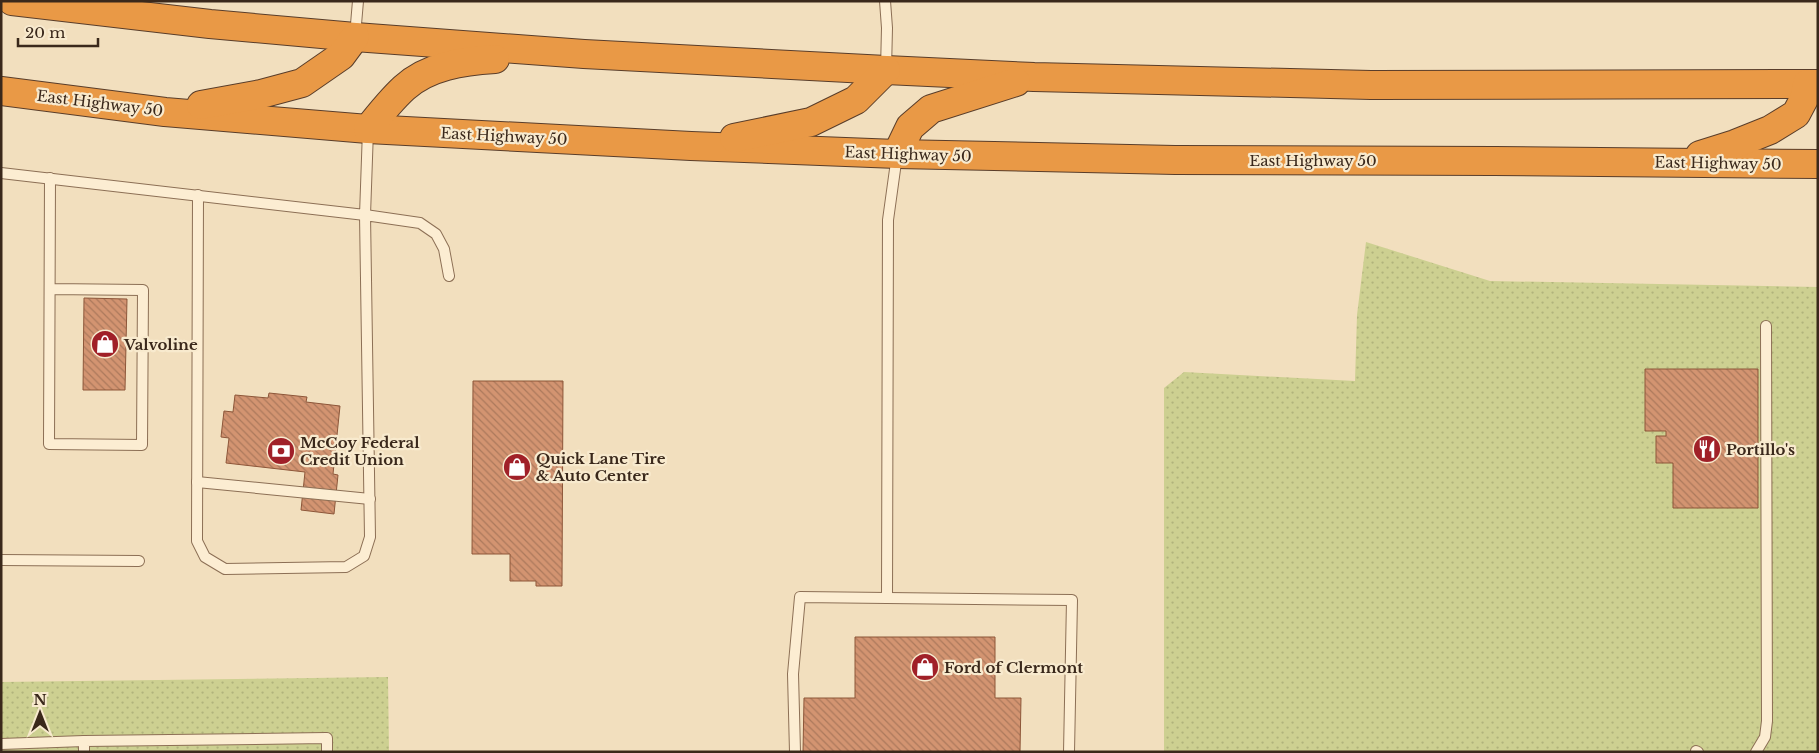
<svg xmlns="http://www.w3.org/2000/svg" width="1819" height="753" viewBox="0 0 1819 753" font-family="'Libre Baskerville',serif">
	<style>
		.grass { fill: url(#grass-dots) }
		.building { fill: url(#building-back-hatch); stroke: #8d5639 }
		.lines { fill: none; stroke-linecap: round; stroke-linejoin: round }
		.lane-casing { stroke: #8c6f55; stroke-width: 12 }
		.highway-casing { stroke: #593d2a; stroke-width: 30 }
		.lane { stroke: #fcedd2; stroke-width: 10 }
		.highway { stroke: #e99946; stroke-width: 28 }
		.labels { text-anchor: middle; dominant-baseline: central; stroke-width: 4.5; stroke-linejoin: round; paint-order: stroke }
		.street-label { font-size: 15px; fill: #3a281b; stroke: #f8eace }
		.poi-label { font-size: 15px; font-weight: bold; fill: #3a281b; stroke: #f8eace; text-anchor: start }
	</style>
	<defs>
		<pattern id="grass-dots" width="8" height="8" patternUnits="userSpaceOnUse" patternTransform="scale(1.25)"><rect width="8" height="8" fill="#cdd091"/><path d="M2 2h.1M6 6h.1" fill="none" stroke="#b1b37c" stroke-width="1.8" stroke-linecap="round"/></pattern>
		<pattern id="building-back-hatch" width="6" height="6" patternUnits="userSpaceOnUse" patternTransform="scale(1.25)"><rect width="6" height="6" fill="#d39471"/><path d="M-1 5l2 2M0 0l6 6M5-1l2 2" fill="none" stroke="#ac795c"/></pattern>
	</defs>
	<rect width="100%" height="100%" fill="#f2dfbe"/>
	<!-- grass -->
	<g class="grass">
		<polygon points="1366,242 1490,281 1818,287 1818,752 1164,752 1164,388 1184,372 1355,381 1357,315"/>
		<polygon points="388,677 389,752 1,752 1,682"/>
	</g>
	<!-- building -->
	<g class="building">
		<polygon points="84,298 127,299 125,390 83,390"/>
		<polygon points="1645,369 1758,369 1758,508 1673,508 1673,463 1656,463 1656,436 1666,436 1666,431 1645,431"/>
		<polygon points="473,381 563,381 562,586 536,586 536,581 510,581 510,554 472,554"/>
		<polygon points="269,393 307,397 306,402 340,406 333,474 338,475 334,514 301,510 305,472 226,463 229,438 221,437 224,411 233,412 235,395 268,398"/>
		<polygon points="855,637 995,637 995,698 1021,698 1020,752 803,752 804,698 855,698"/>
	</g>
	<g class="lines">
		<defs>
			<g id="lane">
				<polyline points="885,1 887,28 886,69"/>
				<polyline points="355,36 358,1"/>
				<polyline points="1,173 365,215 368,130"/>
				<polyline points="50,178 49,444 142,445 143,290 50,289"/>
				<polyline points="198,195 197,541 205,557 225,569 346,567 364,556 370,537 365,215 420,223 436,234 444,249 449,276"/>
				<polyline points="197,482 370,499"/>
				<polyline points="1,560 139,561"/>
				<polyline points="887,598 888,220 897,155"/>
				<polyline points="1,744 84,741"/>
				<polyline points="1696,751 1698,752"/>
				<polyline points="84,752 84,741 327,738 327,752"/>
				<polyline points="795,752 793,674 800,597 1072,600 1069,752"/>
				<polyline points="1756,752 1765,737 1767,721 1766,326"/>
			</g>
			<g id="highway">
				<polyline points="12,1 210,24 355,37 584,54 886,70 1034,77 1371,85 1818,84"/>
				<polyline points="1,91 165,112 368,129 691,146 897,154 1175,160 1494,161 1818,164"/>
				<polyline points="201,105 261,94 302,83 341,56 355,37"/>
				<path d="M 368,129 C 379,115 391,100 404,88 C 428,66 463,61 495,59"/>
				<polyline points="734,138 811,122 856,100 886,70"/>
				<polyline points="897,154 910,127 931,109 1016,82"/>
				<polyline points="1700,155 1735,144 1770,130 1796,114 1805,97 1807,84"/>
			</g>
		</defs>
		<!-- lane casing -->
		<use href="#lane" class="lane-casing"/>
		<!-- highway casing -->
		<use href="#highway" class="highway-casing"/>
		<!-- lane -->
		<use href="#lane" class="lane"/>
		<!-- highway -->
		<use href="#highway" class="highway"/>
	</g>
	<!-- icons -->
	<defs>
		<symbol id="shop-disc" viewBox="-11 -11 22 22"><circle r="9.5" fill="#a02028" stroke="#f8eace"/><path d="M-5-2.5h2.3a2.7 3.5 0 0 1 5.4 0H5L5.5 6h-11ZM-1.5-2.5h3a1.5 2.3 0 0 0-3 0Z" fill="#fff"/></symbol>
		<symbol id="restaurant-disc" viewBox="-11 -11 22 22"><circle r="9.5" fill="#a02028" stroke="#f8eace"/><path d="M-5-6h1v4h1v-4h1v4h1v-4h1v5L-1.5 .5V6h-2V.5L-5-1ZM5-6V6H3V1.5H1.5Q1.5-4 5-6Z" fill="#fff"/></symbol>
		<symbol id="bank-disc" viewBox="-11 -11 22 22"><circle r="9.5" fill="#a02028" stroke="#f8eace"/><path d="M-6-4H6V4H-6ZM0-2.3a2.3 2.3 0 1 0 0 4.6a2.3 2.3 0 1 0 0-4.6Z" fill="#fff"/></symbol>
	</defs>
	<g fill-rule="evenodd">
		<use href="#shop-disc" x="89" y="328" width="32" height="32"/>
		<use href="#restaurant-disc" x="1691" y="433" width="32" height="32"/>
		<use href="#bank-disc" x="265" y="435" width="32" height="32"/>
		<use href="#shop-disc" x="501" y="451" width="32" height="32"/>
		<use href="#shop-disc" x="909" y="651" width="32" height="32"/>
	</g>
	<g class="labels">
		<!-- street labels -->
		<g class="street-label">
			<text transform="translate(100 103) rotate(7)">East Highway 50</text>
			<text transform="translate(504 136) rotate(3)">East Highway 50</text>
			<text transform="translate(908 154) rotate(2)">East Highway 50</text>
			<text x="1313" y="160">East Highway 50</text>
			<text transform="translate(1718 163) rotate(1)">East Highway 50</text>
		</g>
		<!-- poi labels -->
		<g class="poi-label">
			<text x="124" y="344">Valvoline</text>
			<text x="300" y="442">McCoy Federal<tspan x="300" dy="17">Credit Union</tspan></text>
			<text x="1726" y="449">Portillo's</text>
			<text x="536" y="458">Quick Lane Tire<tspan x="536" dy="17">&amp; Auto Center</tspan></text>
			<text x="944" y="667">Ford of Clermont</text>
		</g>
	</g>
	<!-- border -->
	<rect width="1819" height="753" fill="none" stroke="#3a281b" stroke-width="5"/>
	<!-- north arrow -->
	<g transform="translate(40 713)" stroke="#f8eace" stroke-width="4" paint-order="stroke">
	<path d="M0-4L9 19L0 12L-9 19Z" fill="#3a281b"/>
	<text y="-8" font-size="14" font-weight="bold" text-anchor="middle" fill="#3a281b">N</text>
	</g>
	<!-- scale -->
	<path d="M18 38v8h80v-8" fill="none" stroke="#3a281b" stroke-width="2.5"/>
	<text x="25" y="38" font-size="15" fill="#3a281b" stroke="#f8eace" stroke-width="4" paint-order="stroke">20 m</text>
</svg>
